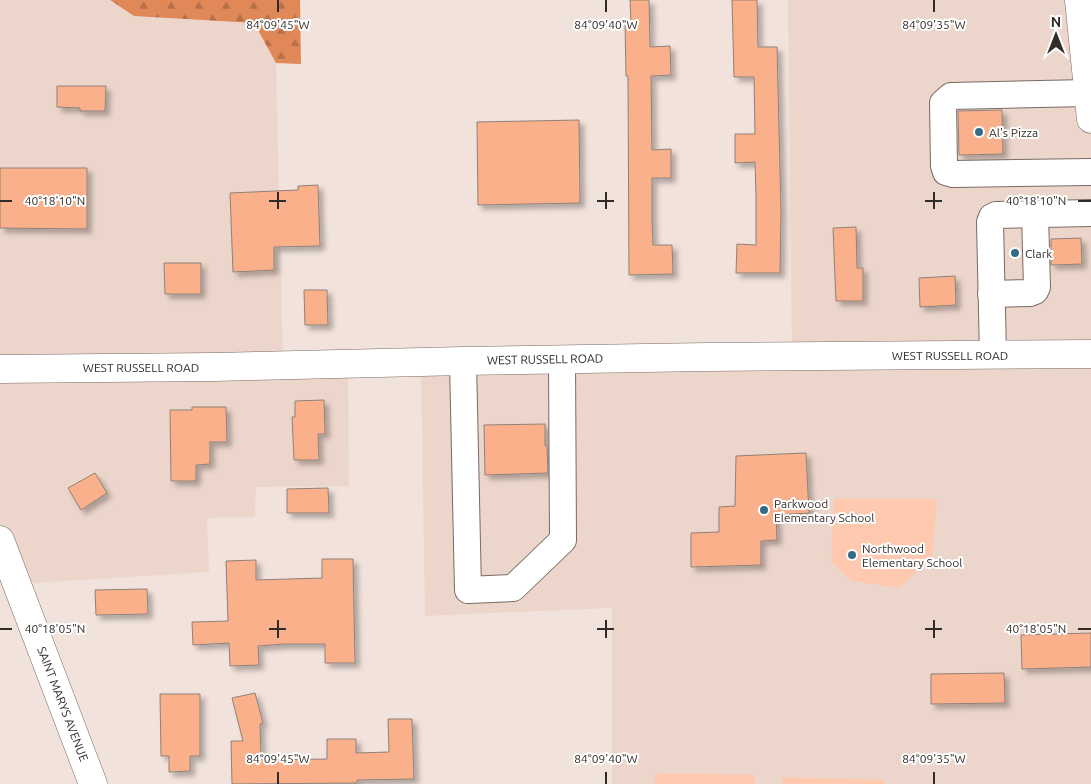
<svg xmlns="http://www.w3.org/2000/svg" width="1091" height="784" viewBox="0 0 1091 784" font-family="Ubuntu,sans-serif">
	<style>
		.built { fill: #ecd6cb }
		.forest { fill: url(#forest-firs) }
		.park { fill: #fec9af }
		.building { fill: #fab08a; stroke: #8f817a; filter: url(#shadow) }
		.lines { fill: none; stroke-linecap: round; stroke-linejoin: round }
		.minor-casing { stroke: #786b65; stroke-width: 28 }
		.major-casing { stroke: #786b65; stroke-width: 29 }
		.minor { stroke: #fff; stroke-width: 26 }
		.major { stroke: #fff; stroke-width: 28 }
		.ticks { fill: none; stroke: #312b28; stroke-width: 2 }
		.poi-dot { fill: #326d85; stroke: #fff; stroke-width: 2 }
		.labels { text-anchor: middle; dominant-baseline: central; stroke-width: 4; stroke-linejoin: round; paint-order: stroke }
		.poi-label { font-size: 12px; fill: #312b28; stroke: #fff; text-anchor: start }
		.street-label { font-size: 12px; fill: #312b28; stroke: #fff }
		.ticks-label { font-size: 12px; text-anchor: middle; fill: #312b28; stroke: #fff; stroke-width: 4; stroke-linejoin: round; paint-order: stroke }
	</style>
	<defs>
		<pattern id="forest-firs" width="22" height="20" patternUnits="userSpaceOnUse" patternTransform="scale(1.25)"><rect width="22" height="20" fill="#e18859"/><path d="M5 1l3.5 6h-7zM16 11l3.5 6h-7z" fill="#b76f4a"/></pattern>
		<filter id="shadow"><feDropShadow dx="4.5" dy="4.5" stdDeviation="2.5" flood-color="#0004"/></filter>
	</defs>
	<rect width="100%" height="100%" fill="#f1e2db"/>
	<!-- built -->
	<g class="built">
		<polygon points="0,0 110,0 134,16 254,23 276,63 283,365 348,363 349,486 256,487 255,517 207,518 209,572 17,584 0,540"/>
		<polygon points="788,0 1091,0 1091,784 612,784 612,608 425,616 421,362 792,356"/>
	</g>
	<!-- forest -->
	<polygon class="forest" points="110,0 300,0 301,64 276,63 254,23 134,16"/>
	<!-- park -->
	<g class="park">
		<polygon points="834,499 937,499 932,556 899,588 852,581 831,562"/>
		<polygon points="655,773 755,775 755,784 655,784"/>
		<polygon points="783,777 884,780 884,784 782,784"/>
	</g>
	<!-- building -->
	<g class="building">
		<polygon points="630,0 649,0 650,47 670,46 671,75 651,76 652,150 671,149 671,178 652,178 652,220 653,245 672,245 673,274 629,275 628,76 626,76 625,22 631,22"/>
		<polygon points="732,0 757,0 758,47 777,47 781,211 780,273 736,273 737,244 756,245 756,195 755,162 735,163 735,134 755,134 754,77 734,77"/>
		<polygon points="57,86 106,86 105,111 80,111 80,108 57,107"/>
		<polygon points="1002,110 1003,154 959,155 958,111"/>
		<polygon points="579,120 580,203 478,205 477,122"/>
		<polygon points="0,168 87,168 87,229 0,228"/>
		<polygon points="318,185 320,246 274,247 274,270 233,272 230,193 298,190 298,186"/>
		<polygon points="856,227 857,268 863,268 863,301 836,301 833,228"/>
		<polygon points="1081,238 1082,264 1051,265 1051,239"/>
		<polygon points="164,263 201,263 201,294 165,294"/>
		<polygon points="955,276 956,305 920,307 919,278"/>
		<polygon points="304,290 327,290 328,325 305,325"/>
		<polygon points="324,400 325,434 318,434 319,460 294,460 292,417 295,417 295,401"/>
		<polygon points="192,407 226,407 227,442 210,442 210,464 196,465 196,481 171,481 170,410 192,410"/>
		<polygon points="545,424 545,446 547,446 548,473 485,475 484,425"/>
		<polygon points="806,453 809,513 776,515 777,540 761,541 761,565 691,567 691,533 719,532 719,507 735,506 736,456"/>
		<polygon points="95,473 107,493 81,510 68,488"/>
		<polygon points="328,488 329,513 287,513 287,489"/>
		<polygon points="322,559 353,559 355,663 325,663 325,644 284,644 258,646 259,665 230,666 229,643 193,645 192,622 228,621 226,561 256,560 256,580 322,578"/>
		<polygon points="147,589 148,614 96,615 95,590"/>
		<polygon points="1091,633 1091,667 1022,669 1021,635"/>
		<polygon points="1004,673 1005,703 931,704 931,674"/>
		<polygon points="255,693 263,723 260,724 261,760 327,759 327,739 356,739 356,753 389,752 388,719 412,719 414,779 357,780 357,783 232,784 231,741 243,741 232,698"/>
		<polygon points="160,694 200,694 200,756 190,756 190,771 169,772 169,756 161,756"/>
	</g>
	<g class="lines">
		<defs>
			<g id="minor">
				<polyline points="1088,93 951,96 943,103 944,166 946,172 953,174 1091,172"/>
				<polyline points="991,294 1030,293 1035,291 1037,287 1035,214"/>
				<polyline points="993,355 990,222 992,217 996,215 1091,213"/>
				<polyline points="463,361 468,590 513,588 563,540 562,359"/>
			</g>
			<g id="major">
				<polyline points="1079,0 1091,119"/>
				<polyline points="0,369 213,367 463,361 706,357 1091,354"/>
				<polyline points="0,540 93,784"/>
			</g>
		</defs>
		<!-- minor casing -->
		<use href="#minor" class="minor-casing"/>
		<!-- major casing -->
		<use href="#major" class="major-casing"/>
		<!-- minor -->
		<use href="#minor" class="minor"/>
		<!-- major -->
		<use href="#major" class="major"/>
	</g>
	<!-- ticks -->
	<path class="ticks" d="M 278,0 L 278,12M 606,0 L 606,12M 934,0 L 934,12M 278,192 L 278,209M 606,192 L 606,209M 934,192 L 934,209M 0,201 L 12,201M 269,201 L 286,201M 597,201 L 614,201M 925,201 L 942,201M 1078,201 L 1091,201M 278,620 L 278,638M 606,620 L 606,638M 934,620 L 934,638M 0,629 L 12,629M 269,629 L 286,629M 597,629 L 614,629M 925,629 L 942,629M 1078,629 L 1091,629M 278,772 L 278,784M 606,772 L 606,784M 934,772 L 934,784"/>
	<!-- markers -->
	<g class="poi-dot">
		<circle cx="979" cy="132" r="5"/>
		<circle cx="1015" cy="253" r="5"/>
		<circle cx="764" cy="510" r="5"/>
		<circle cx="852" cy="555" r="5"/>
	</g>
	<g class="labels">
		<!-- poi labels -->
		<g class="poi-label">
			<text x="989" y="132">Al's Pizza</text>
			<text x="1025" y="253">Clark</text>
			<text x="774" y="503">Parkwood<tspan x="774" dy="14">Elementary School</tspan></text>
			<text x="862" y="548">Northwood<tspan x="862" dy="14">Elementary School</tspan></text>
		</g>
		<!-- street labels -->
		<g class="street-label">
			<text x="950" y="355">WEST RUSSELL ROAD</text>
			<text transform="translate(545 359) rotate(-1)">WEST RUSSELL ROAD</text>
			<text x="141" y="367">WEST RUSSELL ROAD</text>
			<text transform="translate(63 704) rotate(69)">SAINT MARYS AVENUE</text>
		</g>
	</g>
	<g class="ticks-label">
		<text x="278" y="29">84°09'45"W</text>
		<text x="606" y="29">84°09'40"W</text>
		<text x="934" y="29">84°09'35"W</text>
		<text x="55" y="205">40°18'10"N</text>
		<text x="1036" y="205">40°18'10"N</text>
		<text x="55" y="633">40°18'05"N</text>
		<text x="1036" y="633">40°18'05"N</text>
		<text x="278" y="763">84°09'45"W</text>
		<text x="606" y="763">84°09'40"W</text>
		<text x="934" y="763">84°09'35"W</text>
	</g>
	<!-- north arrow -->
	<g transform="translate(1056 35)" stroke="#ffffff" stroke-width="4" paint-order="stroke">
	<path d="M0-4L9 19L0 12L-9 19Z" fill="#312b28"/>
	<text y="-8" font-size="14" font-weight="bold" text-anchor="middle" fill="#312b28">N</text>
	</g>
</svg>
